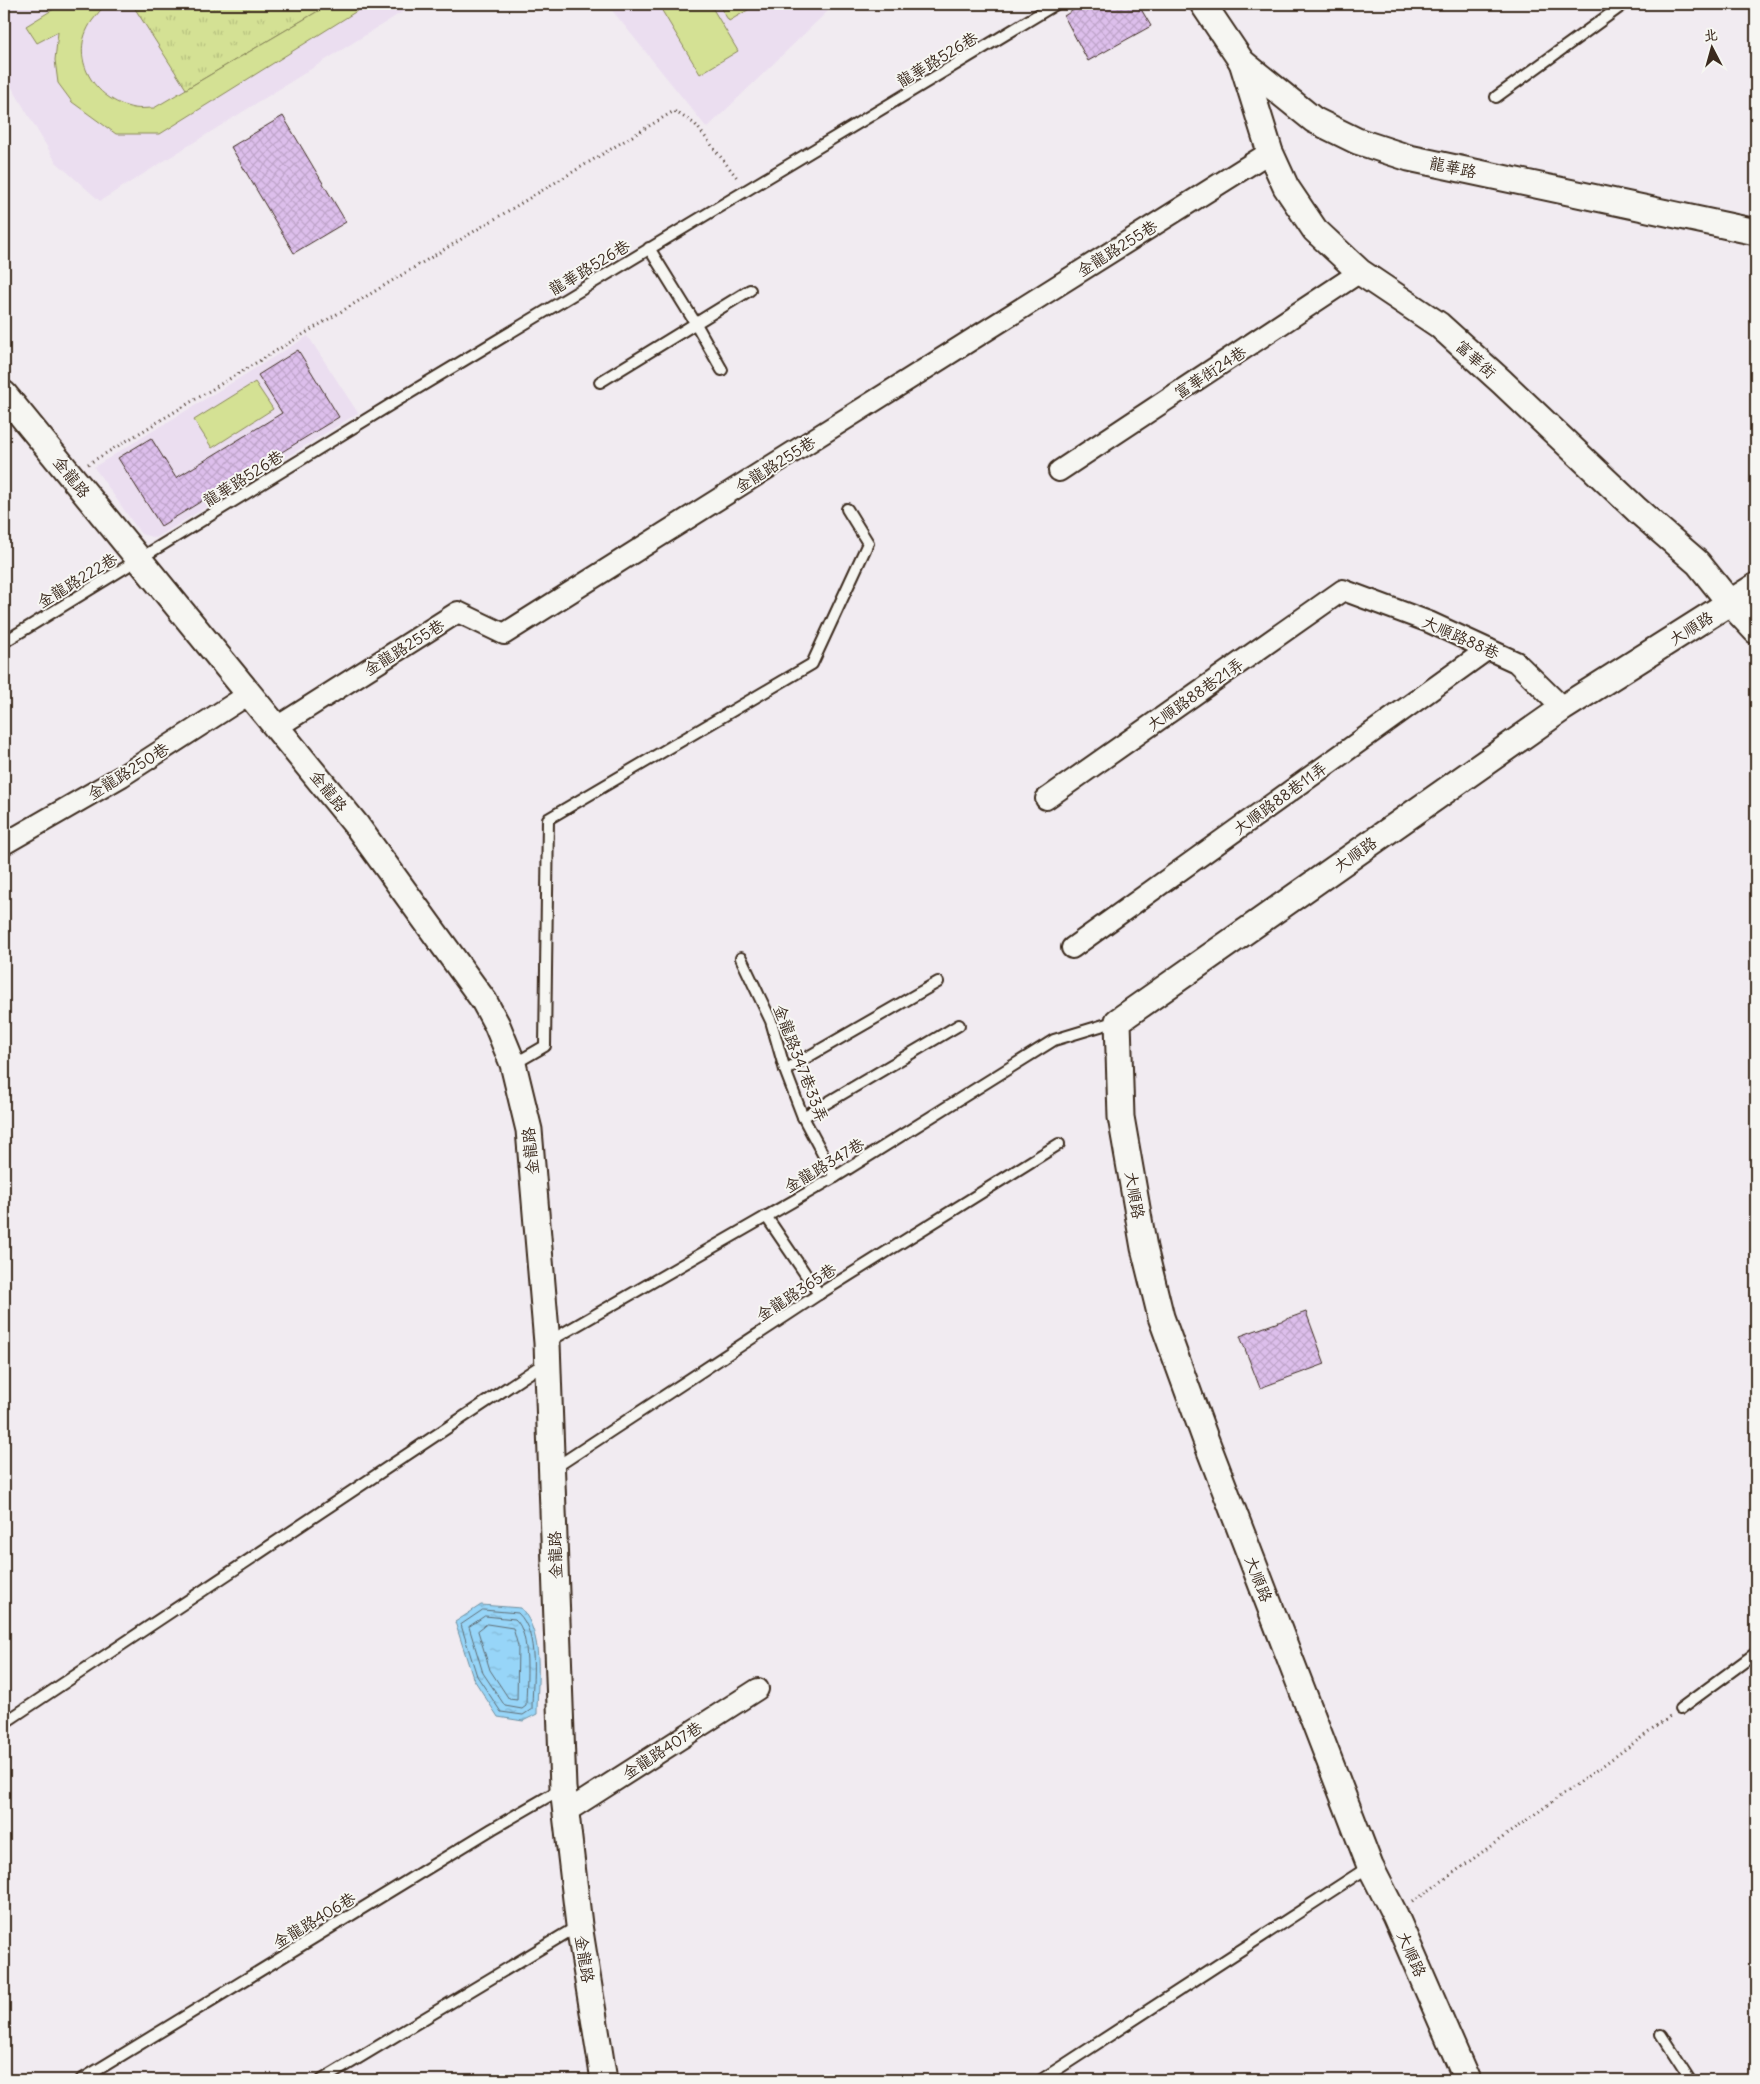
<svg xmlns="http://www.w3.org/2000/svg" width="1760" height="2084" viewBox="0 0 1760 2084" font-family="Delius,'LXGW WenKai TC',sans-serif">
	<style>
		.built { fill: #ebdef0 }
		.grass { fill: url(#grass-tufts); stroke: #888659 }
		.park { fill: #d4e194; stroke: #888659 }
		.water { fill: url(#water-ripples); stroke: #7291a1 }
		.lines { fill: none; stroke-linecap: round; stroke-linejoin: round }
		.shore { stroke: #606e75; stroke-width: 1 }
		.building { fill: url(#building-cross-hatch); stroke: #3b2a1e }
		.service-casing { stroke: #3b2a1e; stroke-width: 14 }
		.minor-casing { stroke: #3b2a1e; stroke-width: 24 }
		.tertiary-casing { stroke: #3b2a1e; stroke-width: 29 }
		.path { stroke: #3b2a1e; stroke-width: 3; stroke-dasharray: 1 4; stroke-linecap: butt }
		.service { stroke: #f6f6f2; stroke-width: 10 }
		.minor { stroke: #f6f6f2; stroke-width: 20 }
		.tertiary { stroke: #f6f6f2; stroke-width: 25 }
		.labels { text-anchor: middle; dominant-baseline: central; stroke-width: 4; stroke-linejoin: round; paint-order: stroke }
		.street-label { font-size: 16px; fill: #3b2a1e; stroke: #f6f6f2 }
	</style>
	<defs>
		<pattern id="grass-tufts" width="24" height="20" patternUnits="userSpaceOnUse" patternTransform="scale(1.25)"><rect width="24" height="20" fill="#d4e194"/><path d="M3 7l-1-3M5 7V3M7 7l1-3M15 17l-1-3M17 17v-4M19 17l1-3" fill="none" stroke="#b7c17f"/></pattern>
		<pattern id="water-ripples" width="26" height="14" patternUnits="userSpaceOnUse" patternTransform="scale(1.25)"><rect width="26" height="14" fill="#97d5f8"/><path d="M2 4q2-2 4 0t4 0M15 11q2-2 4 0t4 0" fill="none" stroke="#83b7d4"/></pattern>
		<pattern id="building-cross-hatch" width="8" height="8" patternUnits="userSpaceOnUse" patternTransform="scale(1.25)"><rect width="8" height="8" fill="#ddbfec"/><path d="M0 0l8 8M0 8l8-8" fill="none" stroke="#bfa4ca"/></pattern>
	</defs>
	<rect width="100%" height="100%" fill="#f1ebf1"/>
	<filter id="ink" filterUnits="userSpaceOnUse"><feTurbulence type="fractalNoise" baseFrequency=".02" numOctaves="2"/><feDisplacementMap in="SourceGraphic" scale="10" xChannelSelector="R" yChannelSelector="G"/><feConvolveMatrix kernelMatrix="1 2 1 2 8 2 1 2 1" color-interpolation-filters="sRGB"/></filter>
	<g filter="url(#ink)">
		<!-- built -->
		<g class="built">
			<polygon points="4,4 415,4 100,201 56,162 4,74"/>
			<polygon points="607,4 835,4 707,128"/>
			<polygon points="308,336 358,413 156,538 141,534 94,467"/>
		</g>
		<!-- grass -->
		<polygon class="grass" points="132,4 330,4 186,89"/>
		<!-- park -->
		<g class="park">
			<path d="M 62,4 L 108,4 C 101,8 97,15 92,21 C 67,57 94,100 134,108 C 140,109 148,108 154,108 L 330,4 L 368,4 L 160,134 L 116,134 L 72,102 L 58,83 L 55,60 L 58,32 L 37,43 L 26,26 Z"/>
			<polygon points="658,4 710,4 738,51 700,74"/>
			<polygon points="718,4 758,4 729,21"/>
			<polygon points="255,382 273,409 212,448 194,420"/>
		</g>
		<!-- water -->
		<path class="water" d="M 481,1605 L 521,1608 C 545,1636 537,1680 537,1714 L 523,1721 L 498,1717 L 473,1678 L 455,1622 Z"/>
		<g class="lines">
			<!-- shore -->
			<g class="shore">
				<path d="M 483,1610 L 518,1613 C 540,1634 532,1681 532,1709 L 523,1715 L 501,1712 L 477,1676 L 461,1625 Z"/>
				<path d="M 485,1616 L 515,1619 C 532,1634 526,1684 526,1706 L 522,1709 L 505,1706 L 483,1673 L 469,1627 Z"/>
				<polygon points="487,1624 513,1628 518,1646 517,1700 509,1699 490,1670 478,1631"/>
			</g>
		</g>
		<!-- building -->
		<g class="building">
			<polygon points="1083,4 1138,4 1151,26 1088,61 1064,16"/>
			<polygon points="283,116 346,222 294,253 231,147"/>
			<polygon points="298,350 339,417 161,526 118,458 151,438 176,478 282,413 258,375"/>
			<polygon points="1306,1312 1325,1364 1260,1388 1240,1336"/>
		</g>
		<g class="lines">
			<defs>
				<g id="service">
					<polyline points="1496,97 1624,4"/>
					<polyline points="649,248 696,324 722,370"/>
					<polyline points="600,382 750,290"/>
					<polyline points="4,642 398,400 1056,4"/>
					<polyline points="741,958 771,1021 785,1070 803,1117 835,1177"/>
					<polyline points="514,1064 545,1046 548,819 812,664 868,543 847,509"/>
					<polyline points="785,1070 938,982"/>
					<polyline points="803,1117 959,1025"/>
					<polyline points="766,1216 819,1294"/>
					<polyline points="548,1342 835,1177 1054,1040 1117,1021"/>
					<polyline points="553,1469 819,1294 1059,1144"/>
					<polyline points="1680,1709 1756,1653"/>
					<polyline points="4,1723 546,1362"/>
					<polyline points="1662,2035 1691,2080"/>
					<polyline points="81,2080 492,1829 561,1789"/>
					<polyline points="322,2080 578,1926"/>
					<polyline points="1041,2080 1370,1866"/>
				</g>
				<g id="minor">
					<polyline points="1059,471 1360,272"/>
					<polyline points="277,727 458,612 504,634 1270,152"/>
					<polyline points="1046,799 1343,590 1429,622 1516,662 1563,708"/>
					<polyline points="4,844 122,776 249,694"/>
					<polyline points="1072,948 1488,649"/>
					<polyline points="566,1812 758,1689"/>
				</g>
				<g id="tertiary">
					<polyline points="1203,4 1242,62 1314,120 1357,141 1409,158 1756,232"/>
					<polyline points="1242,62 1270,152 1286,187 1315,230 1360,272 1439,325 1502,382 1637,510 1698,563 1730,603 1756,631"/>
					<polyline points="4,394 357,826 484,1001 497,1025 513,1064 529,1130 547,1343 563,1788 579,1925 604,2080"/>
					<polyline points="1467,2080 1395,1915 1370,1866 1205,1438 1161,1317 1144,1248 1121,1117 1118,1021 1563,708 1756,586"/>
				</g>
			</defs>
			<!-- service casing -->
			<use href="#service" class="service-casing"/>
			<!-- minor casing -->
			<use href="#minor" class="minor-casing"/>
			<!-- tertiary casing -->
			<use href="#tertiary" class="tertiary-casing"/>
			<!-- path -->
			<g class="path">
				<polyline points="88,464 674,111 695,124 738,179"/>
				<polyline points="1413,1902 1670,1717"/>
			</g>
			<!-- service -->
			<use href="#service" class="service"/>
			<!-- minor -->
			<use href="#minor" class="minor"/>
			<!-- tertiary -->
			<use href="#tertiary" class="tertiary"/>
		</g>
	</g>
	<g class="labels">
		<!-- street labels -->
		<g class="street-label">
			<text transform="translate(937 59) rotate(-31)">龍華路526巷</text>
			<text transform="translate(1453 167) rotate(12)">龍華路</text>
			<text transform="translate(1117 248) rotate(-32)">金龍路255巷</text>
			<text transform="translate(589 267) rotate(-31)">龍華路526巷</text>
			<text transform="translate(1476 359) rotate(42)">富華街</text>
			<text transform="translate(1210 372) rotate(-33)">富華街24巷</text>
			<text transform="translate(775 464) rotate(-32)">金龍路255巷</text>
			<text transform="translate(72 477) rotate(51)">金龍路</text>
			<text transform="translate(243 478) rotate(-32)">龍華路526巷</text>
			<text transform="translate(77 580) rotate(-31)">金龍路222巷</text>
			<text transform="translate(1691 628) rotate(-32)">大順路</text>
			<text transform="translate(1461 637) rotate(24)">大順路88巷</text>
			<text transform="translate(404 647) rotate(-32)">金龍路255巷</text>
			<text transform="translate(1195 694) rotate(-35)">大順路88巷21弄</text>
			<text transform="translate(128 771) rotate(-32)">金龍路250巷</text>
			<text transform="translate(329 791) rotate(51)">金龍路</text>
			<text transform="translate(1280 798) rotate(-36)">大順路88巷11弄</text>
			<text transform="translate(1355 854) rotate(-35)">大順路</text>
			<text transform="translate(801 1063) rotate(69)">金龍路347巷33弄</text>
			<text transform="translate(530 1151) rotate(-96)">金龍路</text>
			<text transform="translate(824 1165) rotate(-31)">金龍路347巷</text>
			<text transform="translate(1135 1195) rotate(80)">大順路</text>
			<text transform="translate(796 1292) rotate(-33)">金龍路365巷</text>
			<text transform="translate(555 1555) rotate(-92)">金龍路</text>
			<text transform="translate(1259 1579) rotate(69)">大順路</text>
			<text transform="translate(662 1750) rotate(-33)">金龍路407巷</text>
			<text transform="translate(314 1920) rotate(-31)">金龍路406巷</text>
			<text transform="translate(1412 1954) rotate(66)">大順路</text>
			<text transform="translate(585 1959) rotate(81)">金龍路</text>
		</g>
	</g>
	<!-- margin -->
	<rect width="1760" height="2084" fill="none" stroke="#f6f6f2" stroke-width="20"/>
	<rect x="10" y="10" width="1740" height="2064" fill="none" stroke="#3b2a1e" stroke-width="2" filter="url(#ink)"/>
	<!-- north arrow -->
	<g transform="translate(1712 48) rotate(354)" stroke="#f6f6f2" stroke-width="4" paint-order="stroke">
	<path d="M0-4L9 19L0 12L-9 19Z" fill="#3b2a1e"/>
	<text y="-8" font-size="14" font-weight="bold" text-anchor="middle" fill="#3b2a1e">北</text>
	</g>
</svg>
